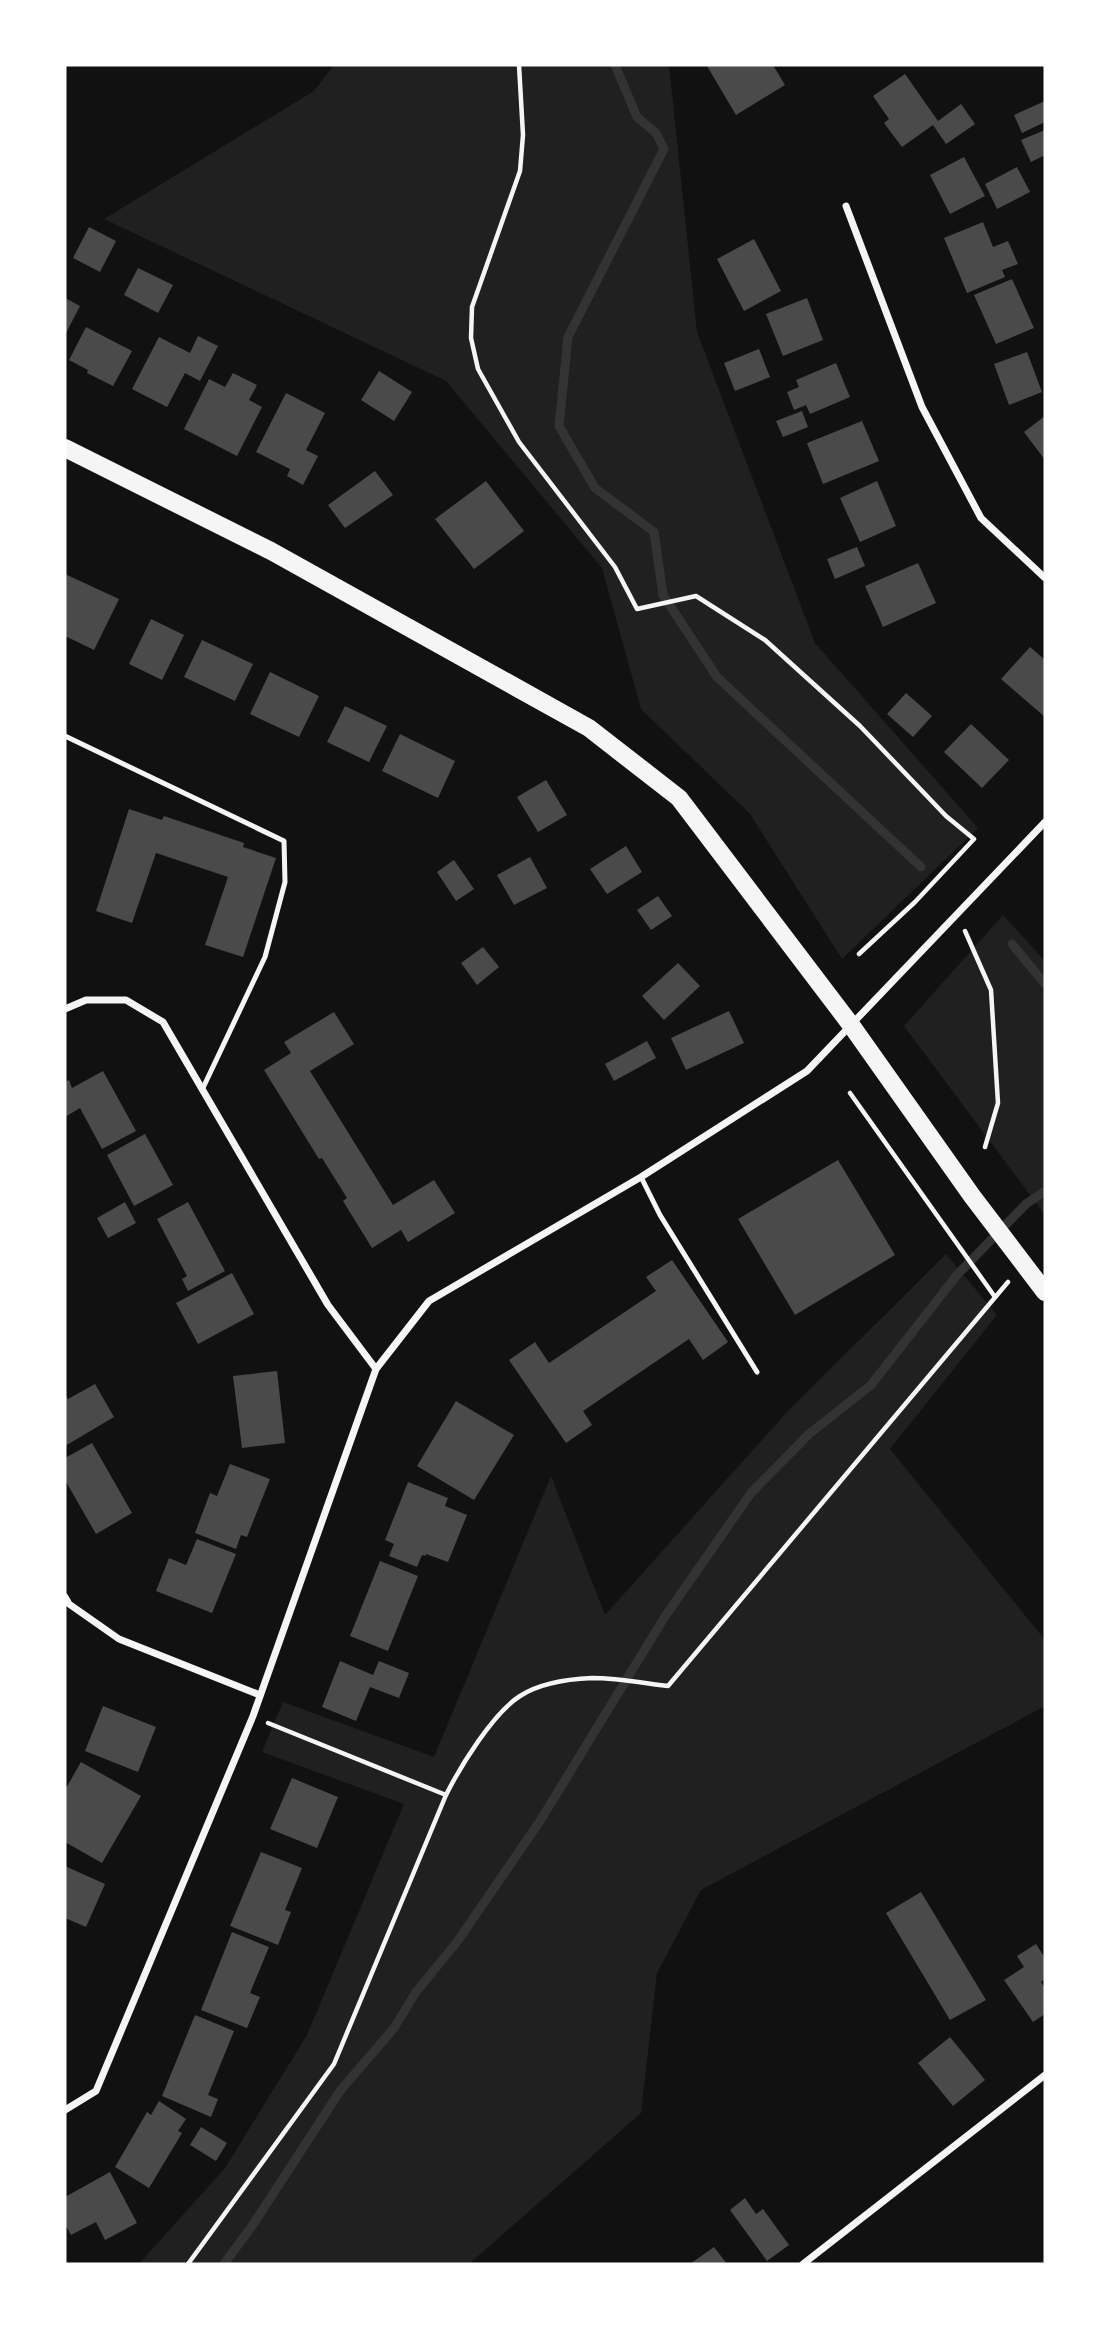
<svg xmlns="http://www.w3.org/2000/svg" width="1110" height="2329" viewBox="0 0 1110 2329" font-family="'Public Sans',sans-serif">
	<style>
		.green { fill: #202020 }
		.lines { fill: none; stroke-linecap: round; stroke-linejoin: round }
		.stream { stroke: #333; stroke-width: 9 }
		.building { fill: #4a4a4a }
		.path { stroke: #f5f5f5; stroke-width: 4.5 }
		.service { stroke: #f5f5f5; stroke-width: 5 }
		.minor { stroke: #f5f5f5; stroke-width: 7 }
		.primary { stroke: #f5f5f5; stroke-width: 18 }
	</style>
	<rect width="100%" height="100%" fill="#111"/>
	<!-- green -->
	<g class="green">
		<polygon points="334,65 669,65 697,332 815,643 978,828 842,959 750,814 641,709 602,568 446,381 104,219 314,91"/>
		<polygon points="1003,915 1045,961 1045,1215 904,1026"/>
		<polygon points="946,1254 997,1315 890,1449 1045,1640 1045,1706 701,1890 657,1973 641,2113 469,2264 139,2264 225,2168 307,2035 404,1804 262,1752 283,1702 434,1757 551,1476 605,1615 788,1411"/>
	</g>
	<g class="lines">
		<!-- stream -->
		<g class="stream">
			<polyline points="615,65 637,117 656,133 664,149 568,337 559,426 595,488 654,532 663,595 717,677 921,867"/>
			<polyline points="1012,944 1045,984"/>
			<polyline points="224,2264 252,2226 340,2091 394,2028 416,1992 457,1942 540,1821 664,1618 751,1493 809,1434 871,1385 957,1275 1026,1204 1045,1191"/>
		</g>
	</g>
	<!-- building -->
	<g class="building">
		<polygon points="709,65 773,65 785,85 736,115 707,66"/>
		<polygon points="905,74 938,121 961,104 975,124 946,144 933,125 902,147 884,123 889,119 873,96"/>
		<polygon points="1045,101 1045,122 1022,133 1014,115"/>
		<polygon points="1045,130 1045,155 1031,162 1021,140"/>
		<polygon points="964,157 985,196 950,214 930,175"/>
		<polygon points="1017,167 1030,192 997,209 985,184"/>
		<polygon points="983,222 993,247 1008,241 1018,264 1002,270 1005,277 967,293 944,238"/>
		<polygon points="89,227 116,241 100,272 73,258"/>
		<polygon points="754,239 781,291 744,311 717,259"/>
		<polygon points="138,268 173,285 158,313 124,295"/>
		<polygon points="1012,279 1034,328 996,344 974,295"/>
		<polygon points="65,298 80,306 65,335"/>
		<polygon points="807,298 823,340 783,356 766,314"/>
		<polygon points="86,327 132,351 113,386 87,373 88,370 69,360"/>
		<polygon points="198,336 218,346 200,381 185,373 167,407 132,389 159,337 190,353"/>
		<polygon points="759,349 770,377 735,391 724,363"/>
		<polygon points="1027,352 1042,392 1009,405 994,364"/>
		<polygon points="836,363 850,397 810,414 806,405 794,410 787,392 799,387 796,380"/>
		<polygon points="379,371 412,392 394,421 361,400"/>
		<polygon points="233,373 257,385 249,400 262,407 237,456 184,429 209,379 225,387"/>
		<polygon points="286,393 325,413 306,450 318,456 303,485 287,476 290,469 256,452"/>
		<polygon points="802,411 808,427 783,437 776,421"/>
		<polygon points="1045,416 1045,460 1024,432"/>
		<polygon points="862,421 879,461 823,484 807,443"/>
		<polygon points="375,471 393,495 345,528 328,505"/>
		<polygon points="486,481 524,531 474,569 435,519"/>
		<polygon points="877,481 896,526 860,542 840,498"/>
		<polygon points="857,547 865,566 835,579 827,559"/>
		<polygon points="918,563 936,603 883,627 865,586"/>
		<polygon points="65,574 119,599 94,650 65,636"/>
		<polygon points="151,619 184,635 162,680 129,664"/>
		<polygon points="202,640 253,664 235,701 184,677"/>
		<polygon points="1030,647 1045,660 1045,717 1001,679"/>
		<polygon points="270,672 319,696 299,737 250,714"/>
		<polygon points="906,693 932,716 913,737 887,714"/>
		<polygon points="345,706 387,726 369,762 327,742"/>
		<polygon points="971,724 1009,760 982,788 944,752"/>
		<polygon points="400,734 455,761 438,798 382,771"/>
		<polygon points="546,780 567,815 538,832 517,797"/>
		<polygon points="129,809 162,820 164,816 244,843 243,847 276,858 243,957 205,945 228,877 156,853 132,923 96,911"/>
		<polygon points="626,846 642,872 607,894 590,869"/>
		<polygon points="530,857 547,888 514,905 497,875"/>
		<polygon points="454,860 474,889 456,901 437,872"/>
		<polygon points="658,896 672,916 651,930 637,910"/>
		<polygon points="483,947 499,967 477,985 461,963"/>
		<polygon points="678,963 700,986 664,1020 642,996"/>
		<polygon points="729,1011 744,1043 686,1070 671,1038"/>
		<polygon points="334,1012 354,1044 310,1071 393,1205 434,1180 455,1213 408,1242 401,1230 372,1248 343,1201 347,1198 322,1158 319,1159 264,1070 291,1053 284,1042"/>
		<polygon points="647,1041 656,1058 614,1081 605,1064"/>
		<polygon points="103,1071 136,1131 102,1149 80,1108 65,1117 65,1082 69,1080 72,1088"/>
		<polygon points="145,1134 173,1185 134,1206 107,1155"/>
		<polygon points="838,1160 895,1255 795,1315 738,1219"/>
		<polygon points="125,1202 136,1223 108,1238 97,1218"/>
		<polygon points="188,1202 225,1271 188,1291 182,1279 187,1276 157,1219"/>
		<polygon points="672,1260 728,1342 703,1360 689,1339 583,1411 592,1425 566,1443 509,1360 535,1342 549,1363 656,1291 646,1277"/>
		<polygon points="232,1273 254,1314 198,1344 176,1303"/>
		<polygon points="277,1371 285,1443 242,1448 233,1376"/>
		<polygon points="95,1384 114,1417 65,1446 65,1394 68,1399"/>
		<polygon points="456,1401 514,1435 474,1500 417,1466"/>
		<polygon points="92,1443 132,1513 96,1534 65,1480 65,1458"/>
		<polygon points="230,1464 270,1479 247,1537 241,1535 236,1549 195,1533 210,1493 217,1496"/>
		<polygon points="408,1482 448,1498 445,1506 467,1515 448,1562 426,1554 425,1556 422,1555 417,1567 389,1556 394,1544 385,1540"/>
		<polygon points="197,1539 236,1554 212,1613 156,1591 169,1558 186,1565"/>
		<polygon points="380,1561 418,1576 388,1651 350,1636"/>
		<polygon points="340,1661 373,1675 379,1661 409,1673 399,1698 370,1687 356,1721 322,1707"/>
		<polygon points="103,1706 156,1727 138,1772 85,1751"/>
		<polygon points="81,1762 141,1796 102,1863 65,1842 65,1790"/>
		<polygon points="292,1778 338,1797 317,1848 270,1829"/>
		<polygon points="261,1852 302,1868 285,1910 291,1912 278,1945 230,1926"/>
		<polygon points="65,1866 105,1884 86,1927 65,1918"/>
		<polygon points="921,1892 986,2000 950,2020 886,1913"/>
		<polygon points="232,1932 269,1947 250,1993 260,1997 247,2028 201,2010"/>
		<polygon points="1036,1944 1045,1958 1045,1979 1041,1982 1045,1988 1045,2014 1033,2022 1004,1980 1024,1967 1017,1956"/>
		<polygon points="195,2015 234,2031 208,2095 218,2099 211,2117 162,2096"/>
		<polygon points="950,2037 985,2080 953,2106 918,2063"/>
		<polygon points="159,2101 186,2119 178,2131 182,2133 149,2188 115,2167 147,2112 151,2115"/>
		<polygon points="201,2127 227,2143 216,2161 190,2145"/>
		<polygon points="110,2172 137,2223 105,2240 96,2222 71,2235 65,2224 65,2197"/>
		<polygon points="745,2198 756,2214 763,2209 789,2245 767,2261 730,2210"/>
		<polygon points="714,2247 727,2264 690,2264"/>
	</g>
	<g class="lines">
		<!-- path -->
		<g class="path">
			<polyline points="519,65 523,135 520,171 472,307 471,338 478,369 519,442 615,567 637,609 696,596 765,640 860,726 946,816 974,839 915,902 859,954"/>
			<polyline points="965,931 991,990 998,1103 985,1147"/>
			<polyline points="850,1093 995,1297"/>
			<polyline points="268,1723 446,1795"/>
			<path d="M 188,2264 L 334,2064 L 446,1795 C 460,1767 493,1713 520,1696 C 540,1683 569,1679 592,1678 C 618,1678 643,1683 668,1686 L 1008,1282"/>
		</g>
		<!-- service -->
		<g class="service">
			<polyline points="65,736 284,841 285,882 265,957 202,1090"/>
			<polyline points="641,1177 660,1215 757,1372"/>
		</g>
		<!-- minor -->
		<g class="minor">
			<polyline points="846,206 922,407 981,518 1045,578"/>
			<polyline points="65,1009 86,1000 126,1000 163,1022 328,1305 376,1369"/>
			<polyline points="65,1597 69,1604 119,1639 260,1695"/>
			<polyline points="65,2110 96,2091 253,1716 376,1369 429,1301 641,1177 807,1071 1045,822"/>
			<polyline points="803,2264 1045,2075"/>
		</g>
		<!-- primary -->
		<polyline class="primary" points="65,448 271,551 589,728 679,798 851,1025 972,1196 1045,1292"/>
	</g>
	<!-- border -->
	<rect width="1110" height="2329" fill="none" stroke="#ffffff" stroke-width="133"/>
</svg>
